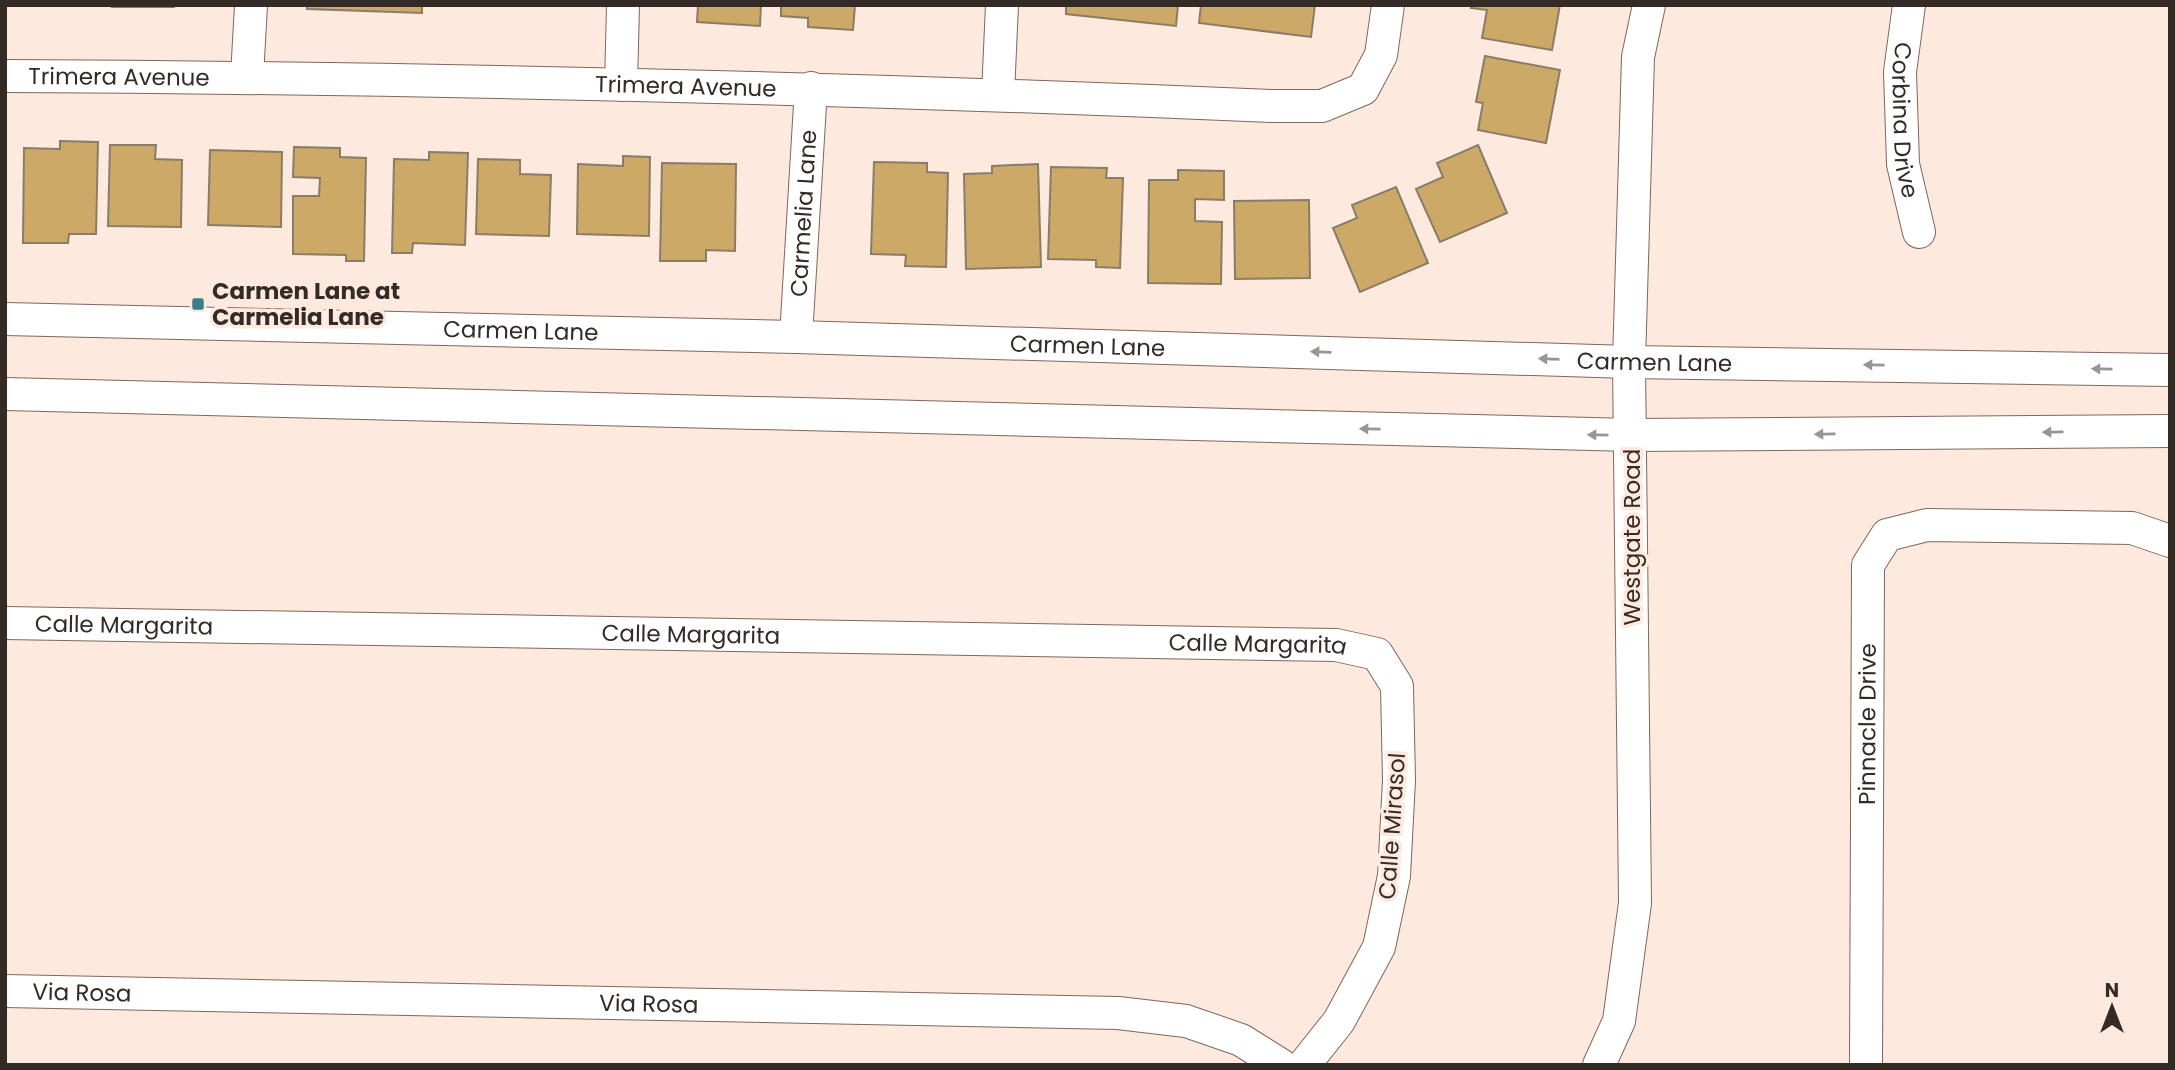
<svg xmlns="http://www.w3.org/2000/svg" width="2175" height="1070" viewBox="0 0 2175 1070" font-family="Poppins,sans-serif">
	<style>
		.building { fill: #cda968; stroke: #897d68; stroke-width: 2 }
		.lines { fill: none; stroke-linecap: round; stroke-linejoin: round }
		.street-casing { stroke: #7e675b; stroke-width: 34 }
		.street { stroke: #fff; stroke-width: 32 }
		.oneway { fill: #9a9592 }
		.poi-dot { fill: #397f8b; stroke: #fee9de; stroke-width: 2.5 }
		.labels { text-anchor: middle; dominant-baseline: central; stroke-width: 7; stroke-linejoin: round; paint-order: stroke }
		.street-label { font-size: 23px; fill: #352b26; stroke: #fee9de }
		.poi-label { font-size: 23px; font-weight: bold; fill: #352b26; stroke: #fee9de; text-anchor: start }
	</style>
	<rect width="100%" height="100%" fill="#fee9de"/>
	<!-- building -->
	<g class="building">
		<rect x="112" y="5" width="62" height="2"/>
		<polygon points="307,5 422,5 422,13 307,9"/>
		<polygon points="698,5 761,5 760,26 697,22"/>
		<polygon points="781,5 855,5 853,30 808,27 808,18 781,16"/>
		<polygon points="1066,5 1178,5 1176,26 1066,14"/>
		<polygon points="1201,5 1315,5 1311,37 1199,23"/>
		<polygon points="1472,5 1560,5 1552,50 1482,38 1487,10 1471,8"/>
		<polygon points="1485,56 1560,70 1546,143 1478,130 1483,103 1476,102"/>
		<polygon points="60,141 98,142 96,234 69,234 68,243 23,243 24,148 60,149"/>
		<polygon points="110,145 156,145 155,159 182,160 181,227 108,226"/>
		<polygon points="1478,145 1507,213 1440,242 1416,189 1443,177 1437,163"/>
		<polygon points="294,147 340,148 340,157 366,158 364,261 346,261 346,255 293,254 293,196 319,196 320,178 293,177"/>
		<polygon points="210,150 282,152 281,227 208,225"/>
		<polygon points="429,152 468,153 465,245 413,243 412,253 392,253 394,159 429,160"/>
		<polygon points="623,156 650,157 649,236 577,234 578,164 623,166"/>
		<polygon points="478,159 520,160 520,174 551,175 549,236 476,234"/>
		<polygon points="874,162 927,163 927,172 948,173 946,267 905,266 906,255 871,254"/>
		<polygon points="662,163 736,164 735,251 706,250 706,261 660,261"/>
		<polygon points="1038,164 1041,267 966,269 964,174 992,173 992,166"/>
		<polygon points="1051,167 1107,168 1106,178 1123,178 1120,268 1096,267 1096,260 1048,259"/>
		<polygon points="1178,170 1224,171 1224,200 1195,199 1195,221 1222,222 1221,284 1148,283 1149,180 1178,180"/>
		<polygon points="1396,187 1428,263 1360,292 1333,228 1357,218 1352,205"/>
		<polygon points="1309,200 1310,278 1235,279 1234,201"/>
	</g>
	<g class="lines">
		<defs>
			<g id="street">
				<path id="s1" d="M 1909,5 L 1900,72 L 1903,164 L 1919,232"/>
				<path id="s2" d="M 5,76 C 427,78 849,88 1271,106 L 1322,106 L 1363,89 L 1381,55 L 1388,5"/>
				<polyline points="247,77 251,5"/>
				<polyline points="621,85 623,5"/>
				<polyline points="998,94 1002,5"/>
				<path id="s3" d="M 5,319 L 796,337 L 1629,362 L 2170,370"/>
				<path id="s4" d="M 796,337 L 811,88"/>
				<polyline points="5,394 1631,435 2170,431"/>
				<path id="s5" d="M 5,623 L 1336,645 L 1377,654 L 1397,686 L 1399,780 L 1394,876 L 1379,947 L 1339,1021 L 1304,1065"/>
				<path id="s6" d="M 5,991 L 1118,1013 L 1186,1021 L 1241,1040 L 1281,1065"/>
				<polyline points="1599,1065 1619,1021 1635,903 1629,362 1638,57 1649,5"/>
				<path id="s7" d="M 1866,1065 L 1868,565 L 1887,535 L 1927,525 L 2132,528 L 2170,541"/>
			</g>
		</defs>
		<!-- street casing -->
		<use href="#street" class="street-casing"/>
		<!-- street -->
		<use href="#street" class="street"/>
	</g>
	<!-- one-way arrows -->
	<defs><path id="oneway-solid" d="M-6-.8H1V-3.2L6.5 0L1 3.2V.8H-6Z" transform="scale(1.75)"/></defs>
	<g class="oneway">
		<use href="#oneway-solid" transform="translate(1321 352) rotate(-178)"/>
		<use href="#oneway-solid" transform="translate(1549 359) rotate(-178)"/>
		<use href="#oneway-solid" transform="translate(1874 365) rotate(-179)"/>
		<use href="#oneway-solid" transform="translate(2102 369) rotate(-179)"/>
		<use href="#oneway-solid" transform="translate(1370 429) rotate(-179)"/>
		<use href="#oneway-solid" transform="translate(2053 432) rotate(179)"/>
		<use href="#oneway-solid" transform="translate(1825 434) rotate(179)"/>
		<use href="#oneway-solid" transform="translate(1598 435) rotate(-179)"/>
	</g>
	<!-- markers -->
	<rect class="poi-dot" x="191" y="297" width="14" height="14" rx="3.5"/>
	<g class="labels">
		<!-- street labels -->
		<g class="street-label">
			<text stroke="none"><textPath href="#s2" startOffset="114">Trimera Avenue</textPath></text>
			<text stroke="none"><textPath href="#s2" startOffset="681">Trimera Avenue</textPath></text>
			<text stroke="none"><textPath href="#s1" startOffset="116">Corbina Drive</textPath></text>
			<text stroke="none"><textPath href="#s4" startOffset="124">Carmelia Lane</textPath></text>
			<text stroke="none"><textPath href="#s3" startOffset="516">Carmen Lane</textPath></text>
			<text stroke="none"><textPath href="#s3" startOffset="1083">Carmen Lane</textPath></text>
			<text stroke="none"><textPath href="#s3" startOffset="1650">Carmen Lane</textPath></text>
			<text transform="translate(1632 537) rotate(-90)">Westgate Road</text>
			<text stroke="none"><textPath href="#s5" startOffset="119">Calle Margarita</textPath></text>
			<text stroke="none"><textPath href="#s5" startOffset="686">Calle Margarita</textPath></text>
			<text stroke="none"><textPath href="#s5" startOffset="1253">Calle Margarita</textPath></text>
			<text stroke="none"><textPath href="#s7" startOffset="341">Pinnacle Drive</textPath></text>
			<text transform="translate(1392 826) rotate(-86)">Calle Mirasol</text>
			<text stroke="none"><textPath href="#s6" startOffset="77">Via Rosa</textPath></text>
			<text stroke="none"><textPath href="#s6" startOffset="644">Via Rosa</textPath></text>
		</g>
		<!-- poi labels -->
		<g class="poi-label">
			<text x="212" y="291">Carmen Lane at<tspan x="212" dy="26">Carmelia Lane</tspan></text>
		</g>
	</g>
	<!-- border -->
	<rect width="2175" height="1070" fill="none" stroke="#352b26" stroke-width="14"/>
	<!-- north arrow -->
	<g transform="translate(2112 1007)" stroke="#fee9de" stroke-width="5" paint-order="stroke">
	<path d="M0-5L12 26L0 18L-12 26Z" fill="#352b26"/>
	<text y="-10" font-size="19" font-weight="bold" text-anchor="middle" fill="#352b26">N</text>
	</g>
</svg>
